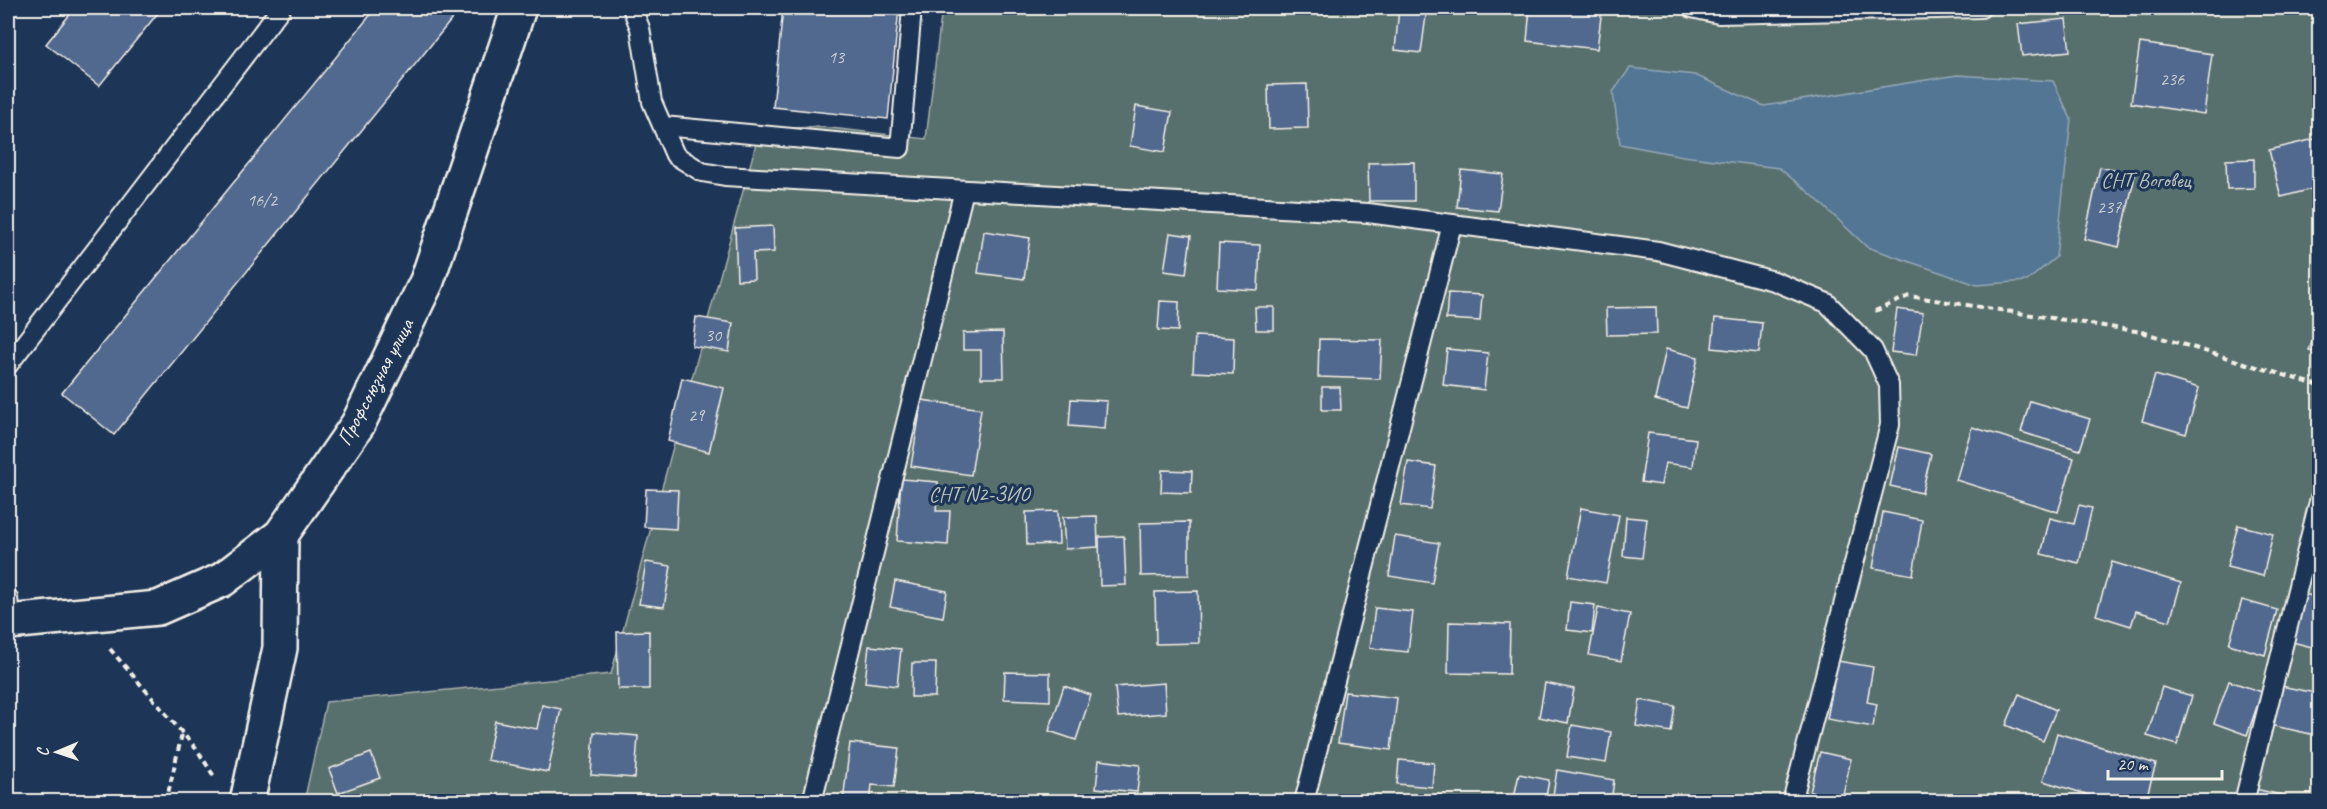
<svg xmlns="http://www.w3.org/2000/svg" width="2327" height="809" viewBox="0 0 2327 809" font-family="Caveat,sans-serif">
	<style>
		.green { fill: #58706d; stroke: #a6b0aa; stroke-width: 1.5 }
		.water { fill: #537694; stroke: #93a7b6; stroke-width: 1.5 }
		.building { fill: #51698f; stroke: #f4f1e8; stroke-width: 1.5 }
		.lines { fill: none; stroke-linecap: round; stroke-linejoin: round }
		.service-casing { stroke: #f4f1e8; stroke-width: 22 }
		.minor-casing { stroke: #f4f1e8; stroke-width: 38 }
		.secondary-casing { stroke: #f4f1e8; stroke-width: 38 }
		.path { stroke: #f4f1e8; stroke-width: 4; stroke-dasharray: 6 4.5; stroke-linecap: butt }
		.service { stroke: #1d3557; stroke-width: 18 }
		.minor { stroke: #1d3557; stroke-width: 33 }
		.secondary { stroke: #1d3557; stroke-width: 33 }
		.labels { text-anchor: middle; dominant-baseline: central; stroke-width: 6; stroke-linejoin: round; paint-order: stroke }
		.number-label { font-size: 18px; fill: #cbcfd2 }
		.park-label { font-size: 21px; fill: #bdc4bd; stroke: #1d3557 }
		.street-label { font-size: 21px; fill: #f4f1e8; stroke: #1d3557 }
	</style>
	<rect width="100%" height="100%" fill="#1d3557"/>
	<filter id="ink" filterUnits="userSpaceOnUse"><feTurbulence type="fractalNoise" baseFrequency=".0167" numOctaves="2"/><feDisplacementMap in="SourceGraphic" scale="12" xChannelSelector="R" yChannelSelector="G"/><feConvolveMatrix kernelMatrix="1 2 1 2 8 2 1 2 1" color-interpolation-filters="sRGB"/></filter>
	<g filter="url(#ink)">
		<!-- green -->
		<polygon class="green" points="942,8 2319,8 2319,801 304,802 326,702 611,674 760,129 822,127 926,139"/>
		<!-- water -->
		<polygon class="water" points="1630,68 1695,75 1764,106 1957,75 2053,81 2071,119 2056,257 2027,281 1977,285 1867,247 1812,195 1779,168 1683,156 1620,144 1613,92"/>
		<!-- building -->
		<g class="building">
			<polygon points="75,8 162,8 99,86 46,44"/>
			<polygon points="376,8 461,8 114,435 62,393"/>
			<polygon points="783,8 899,8 888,119 773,107"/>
			<polygon points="1399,8 1427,8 1421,53 1395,50"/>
			<polygon points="1530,8 1602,8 1597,49 1527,41"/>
			<polygon points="2066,19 2070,51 2022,56 2018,24"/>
			<polygon points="2140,43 2212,54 2204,114 2131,103"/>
			<polygon points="1307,84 1308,128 1269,129 1268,85"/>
			<polygon points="1136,106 1172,112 1165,152 1130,146"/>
			<polygon points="2319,138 2320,187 2281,197 2269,150"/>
			<polygon points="2254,159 2254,188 2227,189 2226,160"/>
			<polygon points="1414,162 1414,201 1369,201 1368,163"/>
			<polygon points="2100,167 2135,175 2119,247 2084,239"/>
			<polygon points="1461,170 1503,174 1498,211 1457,207"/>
			<polygon points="773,226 774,252 753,253 754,279 737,280 735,228"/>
			<polygon points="984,231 1030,238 1024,279 978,273"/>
			<polygon points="1170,233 1191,236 1186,274 1164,271"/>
			<polygon points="1219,243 1260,245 1258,290 1217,288"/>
			<polygon points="1448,293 1482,295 1480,321 1446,319"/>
			<polygon points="1160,301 1179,302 1178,331 1158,330"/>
			<polygon points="1255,307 1274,307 1274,330 1256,330"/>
			<polygon points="1656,307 1657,334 1607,335 1606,308"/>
			<polygon points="1897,309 1923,313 1916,355 1891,352"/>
			<polygon points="696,317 733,323 729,352 692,346"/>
			<polygon points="1715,318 1762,323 1759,353 1712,348"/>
			<polygon points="2320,320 2320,353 2309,350"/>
			<polygon points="1003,332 1004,378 981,378 981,350 963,350 963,333"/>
			<polygon points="1195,336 1234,338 1233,374 1193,372"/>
			<polygon points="1319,339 1382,340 1380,379 1318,377"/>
			<polygon points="1447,349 1488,353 1484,390 1443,385"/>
			<polygon points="1666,349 1698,357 1687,408 1655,400"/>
			<polygon points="2155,375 2199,388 2186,434 2142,421"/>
			<polygon points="682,378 724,388 709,452 668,441"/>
			<polygon points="1322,387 1340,387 1341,410 1322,410"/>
			<polygon points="1071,399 1107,401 1105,429 1069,426"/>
			<polygon points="922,400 981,409 971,475 911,466"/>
			<polygon points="2030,401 2090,419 2080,450 2021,432"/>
			<polygon points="1972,427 2074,458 2058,512 1956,480"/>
			<polygon points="1648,433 1696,439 1693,467 1665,463 1661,485 1641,482"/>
			<polygon points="1899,447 1931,454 1922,493 1890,486"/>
			<polygon points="1408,462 1436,466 1430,509 1401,505"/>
			<polygon points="1162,470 1192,471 1191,493 1161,492"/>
			<polygon points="901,479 938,482 936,511 950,511 948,545 897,541"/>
			<polygon points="646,489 678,490 676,529 644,527"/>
			<polygon points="2079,505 2092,508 2079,563 2041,554 2050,518 2074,524"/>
			<polygon points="1581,508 1619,515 1606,583 1568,576"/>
			<polygon points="1058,511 1059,544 1027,545 1026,512"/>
			<polygon points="1883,512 1922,520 1913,575 1873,568"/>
			<polygon points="1097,516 1098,547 1065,549 1063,517"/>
			<polygon points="1626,517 1647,519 1642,558 1623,556"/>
			<polygon points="1189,522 1189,575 1141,576 1140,523"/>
			<polygon points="2238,525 2273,534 2263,576 2227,567"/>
			<polygon points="1124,536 1126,585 1100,586 1099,537"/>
			<polygon points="1395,536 1439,543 1432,583 1389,576"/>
			<polygon points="646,562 671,566 664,607 639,604"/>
			<polygon points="2112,562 2181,583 2170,621 2136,611 2131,626 2096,615"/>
			<polygon points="895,581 947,591 943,617 890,607"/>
			<polygon points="1198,591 1199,643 1156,644 1155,592"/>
			<polygon points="2304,594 2320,598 2320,649 2292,642"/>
			<polygon points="2242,600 2277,610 2265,655 2229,644"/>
			<polygon points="1570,602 1595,605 1592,633 1567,630"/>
			<polygon points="1375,608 1413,612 1408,652 1370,648"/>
			<polygon points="1598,608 1630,614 1621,661 1589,655"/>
			<polygon points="1449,622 1510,624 1509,674 1448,673"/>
			<polygon points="649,631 649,689 618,689 617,632"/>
			<polygon points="869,646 901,649 897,686 865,682"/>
			<polygon points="1838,661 1873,667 1867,702 1877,704 1873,727 1827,719"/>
			<polygon points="912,663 936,663 935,697 911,697"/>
			<polygon points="1005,672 1050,673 1050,701 1004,699"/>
			<polygon points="2229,681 2262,692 2247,735 2214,723"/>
			<polygon points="1164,683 1166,713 1118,717 1115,687"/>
			<polygon points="1545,683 1574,689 1568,723 1539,717"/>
			<polygon points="1064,686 1091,695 1076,740 1049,731"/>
			<polygon points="2281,686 2320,694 2320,736 2274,726"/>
			<polygon points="2162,687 2192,696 2177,745 2147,736"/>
			<polygon points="1345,692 1397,698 1391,750 1338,743"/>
			<polygon points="2019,694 2056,710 2043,741 2006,725"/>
			<polygon points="1640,700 1675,706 1671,732 1636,726"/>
			<polygon points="542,705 561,709 548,772 487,760 495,721 537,729"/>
			<polygon points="1572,725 1611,732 1606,763 1567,757"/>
			<polygon points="594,732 638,736 635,778 591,775"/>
			<polygon points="2057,733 2156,764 2145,802 2112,802 2043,781"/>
			<polygon points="850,743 899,748 894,787 872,785 870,802 843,802"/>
			<polygon points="1820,752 1851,759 1842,799 1810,792"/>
			<polygon points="371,753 380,778 338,793 329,769"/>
			<polygon points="1099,760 1140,765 1137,792 1096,788"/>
			<polygon points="1399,760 1434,763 1432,787 1397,784"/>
			<polygon points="1557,770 1614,780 1611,802 1552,802"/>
			<polygon points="1519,774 1549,780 1545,802 1513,802"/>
			<polygon points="2251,788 2302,800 2302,802 2248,802"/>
			<polygon points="1099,795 1127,797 1127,802 1098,802"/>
			<polygon points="562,797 627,801 627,802 562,802"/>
		</g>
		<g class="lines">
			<defs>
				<g id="service">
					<polyline points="632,8 640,28 652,102 675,155 702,172 725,176 1368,213 1658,251 1774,281 1827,303 1873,350 1889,385 1890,425 1792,802"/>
					<polyline points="1692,8 1719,14 1981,8"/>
					<polyline points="663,126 900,148 912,8"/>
					<polyline points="8,365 281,8"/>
					<polyline points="8,598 10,622"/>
					<polyline points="812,802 964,190"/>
					<polyline points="1304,802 1452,224"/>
					<polyline points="2244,802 2320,498"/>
				</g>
				<polyline id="minor" points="247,802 280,648 281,535"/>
				<polyline id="secondary" points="8,622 158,608 222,580 281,535 358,424 427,281 519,8"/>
			</defs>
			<!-- service casing -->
			<use href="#service" class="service-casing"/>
			<!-- minor casing -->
			<use href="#minor" class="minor-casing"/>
			<!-- secondary casing -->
			<use href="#secondary" class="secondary-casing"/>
			<!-- path -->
			<g class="path">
				<polyline points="1875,311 1909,296 2142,332 2320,386"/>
				<polyline points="110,649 198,751 215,778"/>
				<polyline points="166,802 182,734"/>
			</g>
			<!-- service -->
			<use href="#service" class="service"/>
			<!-- minor -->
			<use href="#minor" class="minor"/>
			<!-- secondary -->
			<use href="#secondary" class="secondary"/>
		</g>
	</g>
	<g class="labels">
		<!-- number labels -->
		<g class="number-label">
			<text x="836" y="57">13</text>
			<text x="2172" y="79">236</text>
			<text x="262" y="200">16/2</text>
			<text x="2109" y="207">237</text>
			<text x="713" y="335">30</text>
			<text x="696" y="415">29</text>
		</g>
		<!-- park labels -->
		<g class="park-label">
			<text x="2146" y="180">СНТ Воговец</text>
			<text x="979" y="494">СНТ N2-ЗИО</text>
		</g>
		<!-- street labels -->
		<g class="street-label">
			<text transform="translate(375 382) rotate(-62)">Профсоюзная улица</text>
		</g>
	</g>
	<!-- margin -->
	<rect width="2327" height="809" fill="none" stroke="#1d3557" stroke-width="30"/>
	<rect x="15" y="15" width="2297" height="779" fill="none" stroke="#f4f1e8" stroke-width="2" filter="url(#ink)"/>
	<!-- north arrow -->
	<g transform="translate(57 752) rotate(268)" stroke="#1d3557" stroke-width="4.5" paint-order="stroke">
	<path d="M0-4.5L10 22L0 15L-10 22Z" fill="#f4f1e8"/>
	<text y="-9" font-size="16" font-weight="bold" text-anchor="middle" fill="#f4f1e8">С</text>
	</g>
	<!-- scale -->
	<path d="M2108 770v9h114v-9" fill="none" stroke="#f4f1e8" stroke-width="3"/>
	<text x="2117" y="770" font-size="18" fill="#f4f1e8" stroke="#1d3557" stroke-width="4.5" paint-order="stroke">20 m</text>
</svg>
